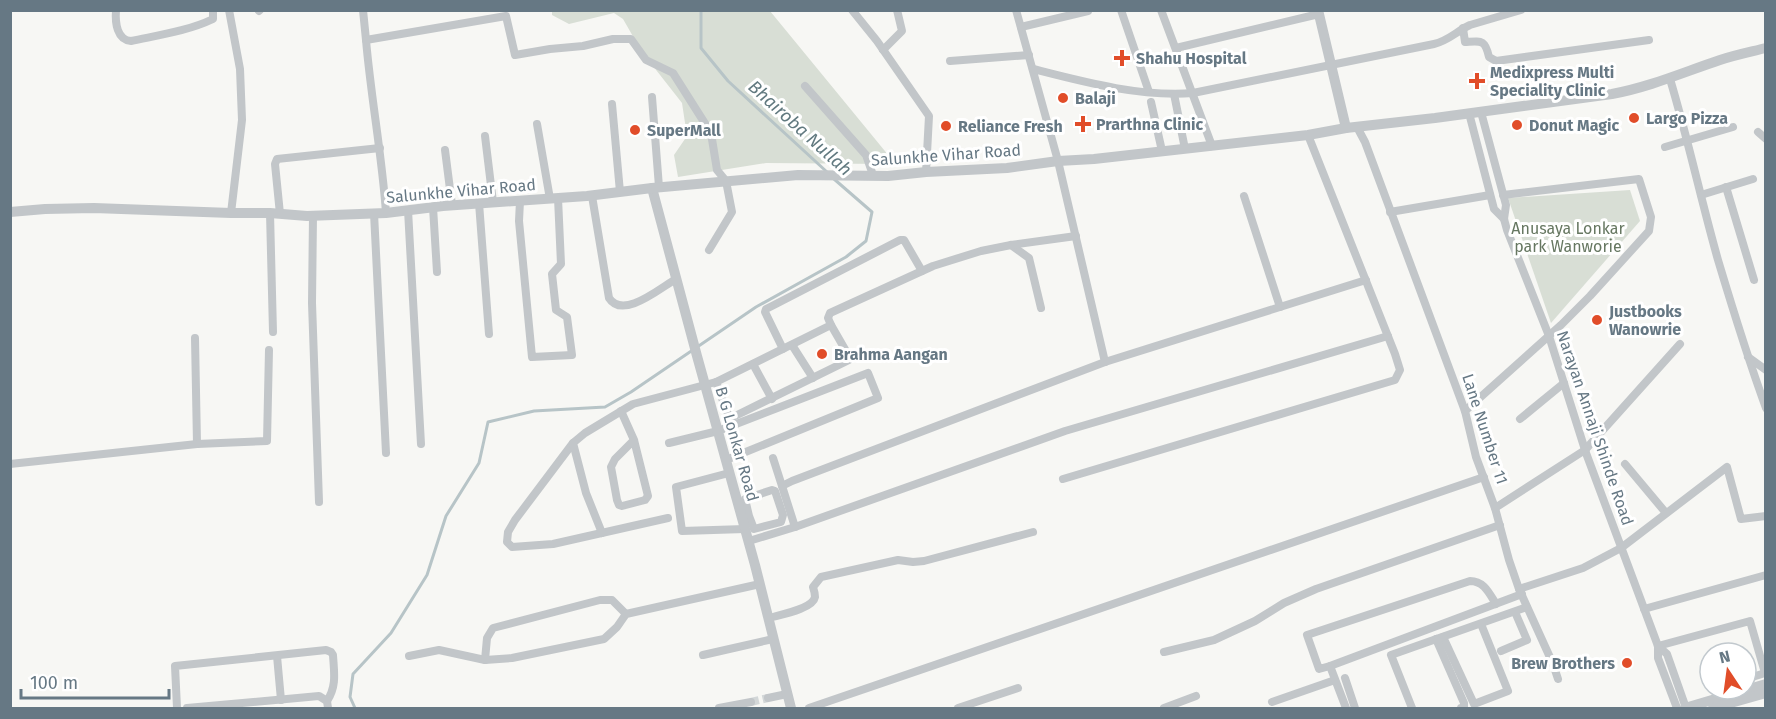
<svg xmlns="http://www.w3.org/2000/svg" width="1776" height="719" viewBox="0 0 1776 719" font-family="'Fira Sans',sans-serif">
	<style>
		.green { fill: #d8ded5 }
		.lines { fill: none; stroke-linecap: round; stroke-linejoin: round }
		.stream { stroke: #b7c4c7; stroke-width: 3 }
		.minor-tunnel { stroke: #d3d7d8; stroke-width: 8; stroke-dasharray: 8 4; stroke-linecap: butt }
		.minor { stroke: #c2c6c9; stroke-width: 8 }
		.tertiary { stroke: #c2c6c9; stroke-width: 10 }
		.poi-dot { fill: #e14d29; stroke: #fff; stroke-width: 2 }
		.labels { text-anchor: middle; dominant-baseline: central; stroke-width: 6; stroke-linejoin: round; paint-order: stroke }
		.poi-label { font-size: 16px; font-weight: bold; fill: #667884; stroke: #fff; text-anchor: start }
		.street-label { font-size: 16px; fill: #667884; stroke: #fff }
		.park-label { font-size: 16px; fill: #667761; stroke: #fff }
		.water-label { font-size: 18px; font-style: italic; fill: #627a80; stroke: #fff }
	</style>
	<rect width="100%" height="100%" fill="#f7f7f4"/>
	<!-- green -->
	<g class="green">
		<polygon points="552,10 770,11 889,156 886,164 766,163 678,177 674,155 687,136 682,103 642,52 623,19 614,13 569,24 552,15"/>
		<polygon points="1630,190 1640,221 1551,323 1508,198"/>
	</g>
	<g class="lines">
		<!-- stream -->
		<g class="stream">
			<polyline points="701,10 701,48 728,81 827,172"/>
			<polyline points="355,708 350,697 353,674 391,633 427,575 446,516 479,463 488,422 534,411 605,407 631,392 756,307 846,257 866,241 872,212 834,179"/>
		</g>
		<!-- minor-tunnel -->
		<polyline class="minor-tunnel" points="751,702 768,698"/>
		<!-- minor -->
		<g class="minor">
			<path d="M 116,10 C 115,23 117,40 131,41 C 159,35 188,31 213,19 L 213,10"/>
			<polyline points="229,10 240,69 242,120 231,213"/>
			<polyline points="363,10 366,40"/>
			<polyline points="852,10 877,41 929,116 926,172"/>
			<polyline points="1016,10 1058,161 1105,362"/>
			<polyline points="1121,10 1149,92"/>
			<polyline points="1161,10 1212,146"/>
			<polyline points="259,11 260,10"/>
			<polyline points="1021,27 1088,11"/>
			<path d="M 1463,28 L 1465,42 C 1481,41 1485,39 1489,57 L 1496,61 L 1649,40"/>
			<polyline points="1176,48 1319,14"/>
			<polyline points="883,50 902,31 897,10"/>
			<polyline points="950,61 1029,55"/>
			<path d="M 1033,69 C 1084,82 1139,97 1193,93 L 1434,44 C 1448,41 1457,31 1470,25 L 1521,10"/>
			<path d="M 1670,79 C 1688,139 1701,200 1718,260 C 1733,310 1748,359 1766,408"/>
			<polyline points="805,86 866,155 873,175"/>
			<polyline points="1174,94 1185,149"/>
			<polyline points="652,97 659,187"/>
			<polyline points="1151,102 1162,151"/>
			<polyline points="612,104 620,192"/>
			<polyline points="1481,112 1506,205 1504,219 1507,230 1549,336 1586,453 1658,646 1658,658 1677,708"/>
			<polyline points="1469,113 1494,209 1504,219"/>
			<polyline points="537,124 550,199"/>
			<polyline points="1357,127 1365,142 1465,411 1476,457 1495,508 1509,560 1519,589 1553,664 1558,679"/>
			<polyline points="1758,132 1766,139"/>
			<polyline points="485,136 493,202"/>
			<polyline points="1665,147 1733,127"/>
			<polyline points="445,150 452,205"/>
			<polyline points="1726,187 1754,280"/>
			<polyline points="1701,195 1753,179"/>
			<path d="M 592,196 L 609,298 C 623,320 660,288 676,279"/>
			<polyline points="1244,196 1280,307"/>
			<polyline points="520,201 519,221 532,357 572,355 567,317 556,310 552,274 561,264 558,198"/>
			<polyline points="479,203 489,334"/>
			<polyline points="433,207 437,272"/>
			<polyline points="408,210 421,444"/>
			<polyline points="1390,212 1490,195"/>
			<polyline points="270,213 273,332"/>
			<polyline points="374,213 386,453"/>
			<path d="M 386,213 C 382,155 371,98 366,40 L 506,16 L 515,55 L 550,49 L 583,46 L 613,39 L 631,39 L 646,60 L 673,73 L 711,133 L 717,170 L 726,181 L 732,212 L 709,250"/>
			<polyline points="280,214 275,164 277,159 380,148"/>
			<polyline points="313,216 312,303 319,502"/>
			<polyline points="1011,245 1029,258 1041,308"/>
			<polyline points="195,338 197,444"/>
			<polyline points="792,345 813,378"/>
			<polyline points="783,349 765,312 766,309 772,306 900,240 904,240 922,271"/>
			<polyline points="1748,357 1766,370"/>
			<polyline points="753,364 772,399"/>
			<polyline points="716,382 729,417 731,418 849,360 850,358 831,325"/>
			<polyline points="621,411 634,440 648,496 645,500 622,506 619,505 617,500 611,467 615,459 634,440"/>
			<polyline points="1465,411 1561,325 1590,296 1649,231 1651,217 1639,179 1503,195"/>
			<polyline points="1520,419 1564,383"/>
			<polyline points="573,443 515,520 508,532 507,542 512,547 553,544 668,518"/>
			<polyline points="669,443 718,431 868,373 878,398 726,460"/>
			<polyline points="773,458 782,486"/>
			<polyline points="10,464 197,444 267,441 269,350"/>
			<polyline points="1625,464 1666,513"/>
			<polyline points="729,473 676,487 682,531 745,529"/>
			<polyline points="1063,479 1395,380 1400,370 1395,354 1308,135"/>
			<polyline points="1495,508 1585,450 1680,344"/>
			<polyline points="742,518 749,516 745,499 772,490 775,491 783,515 781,522 754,529 749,516"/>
			<polyline points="795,527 1065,431 1388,336"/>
			<polyline points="602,533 586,493 573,443 585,433 633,404 716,382 831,325 828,318 830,313 933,266 981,251 1011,245 1076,236"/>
			<polyline points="749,541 795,527 782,486 792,481 1105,362 1366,280"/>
			<polyline points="1519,589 1583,568 1621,548 1727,467 1741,519 1766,516"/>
			<polyline points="1644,609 1766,575"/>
			<path d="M 769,618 C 779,615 813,609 815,597 C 815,594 814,590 813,587 L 821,577 L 898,560 L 913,562 L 924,561 L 1033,532"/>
			<polyline points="1443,637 1474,704 1508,691 1481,624"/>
			<polyline points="1436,639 1464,703 1464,708 1461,708"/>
			<polyline points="1658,646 1750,621 1765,673 1746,679"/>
			<polyline points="1658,646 1667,654 1686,708"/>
			<polyline points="1501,651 1527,640 1515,612"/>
			<polyline points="1164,652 1214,640 1255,621 1284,603 1316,589 1500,525"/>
			<polyline points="703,655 773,639"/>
			<polyline points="277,656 281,700"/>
			<polyline points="409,656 439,650 485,660 512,658 604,639 617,627 626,614 760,584"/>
			<polyline points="485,660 487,638 493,628 600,600 612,600 626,614"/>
			<path d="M 1330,666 L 1319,669 L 1307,635 L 1470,581 C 1484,581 1489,593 1496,604"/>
			<polyline points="1345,678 1355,708"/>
			<polyline points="768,698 787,694"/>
			<polyline points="1272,702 1335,680"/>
			<path d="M 177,708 L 175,666 L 326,650 L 331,652 L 333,655 C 334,672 337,686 327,701"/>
			<polyline points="187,708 319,696 327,701 328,708"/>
			<polyline points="719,708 751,702"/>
			<polyline points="809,708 1484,477"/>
			<polyline points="958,708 1018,688"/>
			<polyline points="1164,708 1196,696"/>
			<polyline points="1346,708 1330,666 1522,594"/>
			<polyline points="1412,708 1391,655 1527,607"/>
		</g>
		<!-- tertiary -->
		<g class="tertiary">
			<polyline points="1318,10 1346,128"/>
			<polyline points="652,188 697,356 755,565 791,708"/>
			<path d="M 10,212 L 45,209 L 94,208 L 231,213 L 270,213 L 307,216 L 386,213 L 443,206 L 587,196 L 652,188 L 798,175 L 888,176 L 926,172 L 1007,168 L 1058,161 L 1094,159 L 1308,135 L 1346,128 L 1435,118 L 1612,94 C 1650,87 1684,72 1720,60 C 1735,55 1750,52 1766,48"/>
			<polyline points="1685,708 1766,684"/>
			<polyline points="1713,708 1766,693"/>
		</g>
	</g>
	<!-- markers -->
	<g class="poi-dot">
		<path d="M1119 49h6v6h6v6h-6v6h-6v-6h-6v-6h6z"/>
		<path d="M1474 72h6v6h6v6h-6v6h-6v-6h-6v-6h6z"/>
		<circle cx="1063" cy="98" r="6"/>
		<circle cx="1634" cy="118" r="6"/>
		<path d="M1080 115h6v6h6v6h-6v6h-6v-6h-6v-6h6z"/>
		<circle cx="1517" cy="125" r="6"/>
		<circle cx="946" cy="126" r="6"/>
		<circle cx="635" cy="130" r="6"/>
		<circle cx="1597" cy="320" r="6"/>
		<circle cx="822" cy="354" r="6"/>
		<circle cx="1627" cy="663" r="6"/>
	</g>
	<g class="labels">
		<!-- poi labels -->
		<g class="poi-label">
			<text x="1136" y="58">Shahu Hospital</text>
			<text x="1490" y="72">Medixpress Multi<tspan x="1490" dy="18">Speciality Clinic</tspan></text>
			<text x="1075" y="98">Balaji</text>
			<text x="1646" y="118">Largo Pizza</text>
			<text x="1096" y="124">Prarthna Clinic</text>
			<text x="1529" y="125">Donut Magic</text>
			<text x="958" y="126">Reliance Fresh</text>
			<text x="647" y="130">SuperMall</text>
			<text x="1609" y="311">Justbooks<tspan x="1609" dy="18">Wanowrie</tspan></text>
			<text x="834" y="354">Brahma Aangan</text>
			<text x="1615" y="663" text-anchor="end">Brew Brothers</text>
		</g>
		<!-- street labels -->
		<g class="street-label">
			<text transform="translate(946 155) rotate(-4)">Salunkhe Vihar Road</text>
			<text transform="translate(461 191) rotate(-5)">Salunkhe Vihar Road</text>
			<text transform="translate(1595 428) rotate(71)">Narayan Annaji Shinde Road</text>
			<text transform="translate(1485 429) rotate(72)">Lane Number 11</text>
			<text transform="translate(737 444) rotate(74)">B G Lonkar Road</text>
		</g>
		<!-- park labels -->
		<g class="park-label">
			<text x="1568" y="228">Anusaya Lonkar<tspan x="1568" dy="18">park Wanworie</tspan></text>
		</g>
		<!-- water labels -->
		<g class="water-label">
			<text transform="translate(800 128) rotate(42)">Bhairoba Nullah</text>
		</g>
	</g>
	<!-- border -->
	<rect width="1776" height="719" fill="none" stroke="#667884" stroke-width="24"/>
	<!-- north arrow -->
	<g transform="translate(1728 671) rotate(347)"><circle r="28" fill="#ffffff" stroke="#c2c9ce" stroke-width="1.5"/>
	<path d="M0-4.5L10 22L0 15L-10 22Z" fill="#e14d29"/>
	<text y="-9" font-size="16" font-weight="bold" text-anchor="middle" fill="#667884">N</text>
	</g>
	<!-- scale -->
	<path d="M21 689v9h148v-9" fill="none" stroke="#667884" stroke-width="3"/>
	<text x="30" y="689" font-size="18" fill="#667884" stroke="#ffffff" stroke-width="4.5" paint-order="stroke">100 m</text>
</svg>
